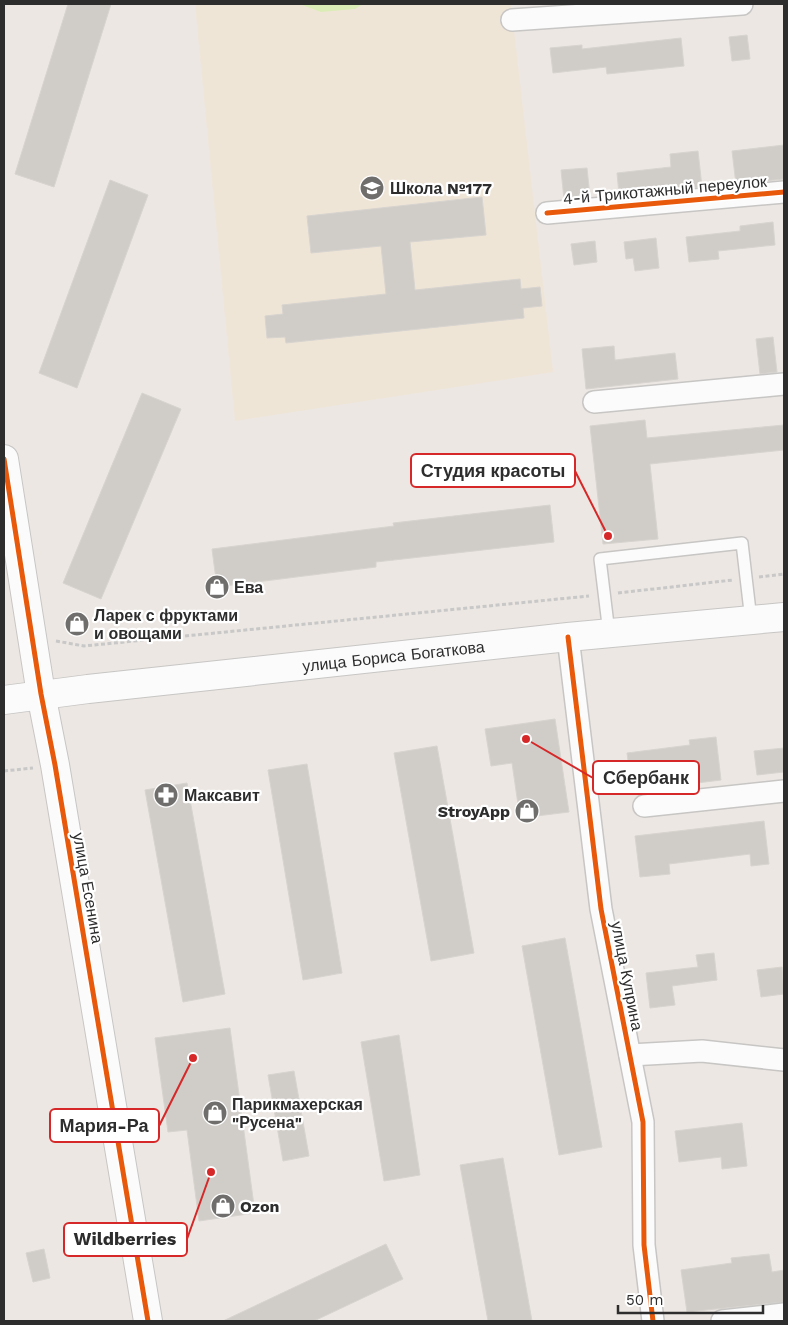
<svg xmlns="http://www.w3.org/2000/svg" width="788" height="1325" viewBox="0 0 788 1325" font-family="'Work Sans',sans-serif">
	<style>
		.education { fill: #efe5d7 }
		.pitch { fill: #dcecb7 }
		.building { fill: #d0cdc9; stroke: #d7d3ce }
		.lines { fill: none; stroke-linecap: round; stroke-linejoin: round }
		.lane-casing { stroke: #c7c6c5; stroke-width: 14 }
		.street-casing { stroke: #c7c6c5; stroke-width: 24 }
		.secondary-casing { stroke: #c7c6c5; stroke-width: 30 }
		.path { stroke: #c8c8c8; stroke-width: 3; stroke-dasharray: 4 2.5; stroke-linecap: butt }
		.lane { stroke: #fcfbfb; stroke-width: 11 }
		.street { stroke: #fcfbfb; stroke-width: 21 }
		.secondary { stroke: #fcfbfb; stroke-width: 28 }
		.cycleway-casing { stroke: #fff; stroke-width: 8 }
		.cycleway { stroke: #e8590c; stroke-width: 5 }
		.labels { text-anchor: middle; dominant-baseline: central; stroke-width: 4.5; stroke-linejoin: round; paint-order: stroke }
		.poi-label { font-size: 16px; font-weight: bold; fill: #2d2d2d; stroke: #fff; text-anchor: start }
		.street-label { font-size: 16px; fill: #2d2d2d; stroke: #fff }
		.leader { fill: none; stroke: #d62828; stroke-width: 2 }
		.callout-dot { fill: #d62828; stroke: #fff; stroke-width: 2 }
		.callout { fill: #fff; stroke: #d62828; stroke-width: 2 }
		.callout-label { font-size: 18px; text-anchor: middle; font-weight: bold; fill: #2d2d2d }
	</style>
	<rect width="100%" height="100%" fill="#ece7e2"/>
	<!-- education -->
	<polygon class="education" points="195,4 511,4 553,372 235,421"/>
	<!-- pitch -->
	<polygon class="pitch" points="299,4 363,4 355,9 321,12"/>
	<!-- building -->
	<g class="building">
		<polygon points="68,4 111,4 54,187 15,174"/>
		<polygon points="747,35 750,59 732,61 729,37"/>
		<polygon points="681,38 684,66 607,74 606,67 553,73 550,48 582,45 582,49"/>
		<polygon points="784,145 784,179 736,184 732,151"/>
		<polygon points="698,151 702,187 619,194 617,173 671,167 670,154"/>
		<polygon points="587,168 590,197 564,199 561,170"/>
		<polygon points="110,180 148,195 77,388 39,373"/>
		<polygon points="482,197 486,235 410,242 415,290 520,279 521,289 540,287 542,306 523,308 524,318 286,343 285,337 267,338 265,316 283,314 282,305 386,294 381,246 311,253 307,216"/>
		<polygon points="773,222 775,245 718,251 719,259 689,262 686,237 740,231 740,226"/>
		<polygon points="656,238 659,268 635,271 633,258 626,259 624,242"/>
		<polygon points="595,241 597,262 574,265 571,244"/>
		<polygon points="773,337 777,372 760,374 756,339"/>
		<polygon points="614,346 615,360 675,353 678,379 586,389 582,349"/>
		<polygon points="142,393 181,409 101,599 63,583"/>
		<polygon points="645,420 647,438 784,425 784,450 650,464 658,539 603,544 590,426"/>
		<polygon points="550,505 554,542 376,562 376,567 217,587 212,549 394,526 393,523"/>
		<polygon points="555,719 569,812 520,818 512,763 491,766 485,729"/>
		<polygon points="716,737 721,780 632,791 627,753 690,745 689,740"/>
		<polygon points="437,746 474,953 431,961 394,753"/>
		<polygon points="784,748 784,772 757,775 754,751"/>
		<polygon points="307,764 342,973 303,980 268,770"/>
		<polygon points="187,783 225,994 183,1002 145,790"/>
		<polygon points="764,821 769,864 751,866 750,854 669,864 670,874 640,877 635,836"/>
		<polygon points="565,938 602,1147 559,1155 522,946"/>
		<polygon points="714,953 717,980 672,986 675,1005 650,1008 646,973 698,967 696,955"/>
		<polygon points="782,967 784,994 761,997 757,970"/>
		<polygon points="230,1028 255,1213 199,1221 187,1130 168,1132 155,1038"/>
		<polygon points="399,1035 420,1175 384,1181 361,1042"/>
		<polygon points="294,1071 309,1156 283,1161 268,1075"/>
		<polygon points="742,1123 747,1166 722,1169 721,1157 679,1162 675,1131"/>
		<polygon points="503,1158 532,1321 488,1321 460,1165"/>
		<polygon points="386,1244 403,1279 314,1321 223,1321"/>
		<polygon points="44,1249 50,1278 33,1282 26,1253"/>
		<polygon points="769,1254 772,1272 784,1270 784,1302 687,1312 681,1270 732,1263 731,1258"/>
	</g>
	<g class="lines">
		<defs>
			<polyline id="lane" points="609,633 600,559 742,543 751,620"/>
			<g id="street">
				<polyline points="512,20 742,4"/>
				<polyline points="547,213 784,192"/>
				<polyline points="594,402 784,384"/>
				<polyline points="568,637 601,909 643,1122 644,1245 653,1321"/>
				<polyline points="644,806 784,791"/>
				<polyline points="630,1055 702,1051 784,1060"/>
				<polyline points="722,1321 784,1314"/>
			</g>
			<g id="secondary">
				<polyline points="4,459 41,694 55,765 148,1321"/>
				<path id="s1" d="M 4,700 L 88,689 L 568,637 L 784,617"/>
			</g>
		</defs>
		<!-- lane casing -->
		<use href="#lane" class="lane-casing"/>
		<!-- street casing -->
		<use href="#street" class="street-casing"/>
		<!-- secondary casing -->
		<use href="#secondary" class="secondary-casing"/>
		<!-- path -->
		<g class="path">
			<polyline points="759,577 784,574"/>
			<polyline points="618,593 733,580"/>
			<polyline points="56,641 84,646 589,596"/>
			<polyline points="4,771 33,768"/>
		</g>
		<!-- lane -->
		<use href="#lane" class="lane"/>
		<!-- street -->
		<use href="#street" class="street"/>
		<!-- secondary -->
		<use href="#secondary" class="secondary"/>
		<defs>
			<g id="cycleway">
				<polyline points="547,213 784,192"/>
				<polyline points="4,459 41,694 55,765 148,1321"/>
				<polyline points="568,637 601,909 643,1122 644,1245 653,1321"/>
			</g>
		</defs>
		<!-- cycleway casing -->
		<use href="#cycleway" class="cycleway-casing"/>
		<!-- cycleway -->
		<use href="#cycleway" class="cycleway"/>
	</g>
	<!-- icons -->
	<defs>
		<symbol id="school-disc" viewBox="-11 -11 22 22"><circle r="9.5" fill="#706e6c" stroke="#fff"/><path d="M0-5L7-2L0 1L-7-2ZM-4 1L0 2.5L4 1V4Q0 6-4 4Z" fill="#fff"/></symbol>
		<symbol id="shop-disc" viewBox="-11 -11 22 22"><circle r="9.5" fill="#706e6c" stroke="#fff"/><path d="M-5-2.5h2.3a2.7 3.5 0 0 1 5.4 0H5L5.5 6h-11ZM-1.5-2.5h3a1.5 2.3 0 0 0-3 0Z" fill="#fff"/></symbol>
		<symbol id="pharmacy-disc" viewBox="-11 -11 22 22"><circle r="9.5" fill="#706e6c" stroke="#fff"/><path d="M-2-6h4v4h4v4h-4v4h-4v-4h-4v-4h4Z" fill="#fff"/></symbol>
	</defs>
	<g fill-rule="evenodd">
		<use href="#school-disc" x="358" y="174" width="28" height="28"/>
		<use href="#shop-disc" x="203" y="573" width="28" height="28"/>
		<use href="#shop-disc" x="63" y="610" width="28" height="28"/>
		<use href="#pharmacy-disc" x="152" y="781" width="28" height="28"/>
		<use href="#shop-disc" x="513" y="797" width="28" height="28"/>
		<use href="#shop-disc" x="201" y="1099" width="28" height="28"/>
		<use href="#shop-disc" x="209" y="1192" width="28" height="28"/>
	</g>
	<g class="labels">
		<!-- poi labels -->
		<g class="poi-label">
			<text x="390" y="188">Школа №177</text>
			<text x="234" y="587">Ева</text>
			<text x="94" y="615">Ларек с фруктами<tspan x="94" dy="18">и овощами</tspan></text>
			<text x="184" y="795">Максавит</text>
			<text x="510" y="811" text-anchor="end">StroyApp</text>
			<text x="232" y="1104">Парикмахерская<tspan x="232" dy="18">"Русена"</tspan></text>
			<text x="240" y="1206">Ozon</text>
		</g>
		<!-- street labels -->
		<g class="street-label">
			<text transform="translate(665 190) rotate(-5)">4-й Трикотажный переулок</text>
			<text stroke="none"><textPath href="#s1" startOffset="392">улица Бориса Богаткова</textPath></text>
			<text transform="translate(88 888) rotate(80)">улица Есенина</text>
			<text transform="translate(627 976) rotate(79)">улица Куприна</text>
		</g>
	</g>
	<!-- callouts -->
	<path class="leader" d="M608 536L575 471M526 739L593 778M193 1058L159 1126M211 1172L187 1239"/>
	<g class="callout-dot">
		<circle cx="608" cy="536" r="5"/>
		<circle cx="526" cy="739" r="5"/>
		<circle cx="193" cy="1058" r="5"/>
		<circle cx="211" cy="1172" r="5"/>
	</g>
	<g class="callout">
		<rect x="411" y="454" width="164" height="33" rx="5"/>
		<rect x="593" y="761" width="106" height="33" rx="5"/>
		<rect x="50" y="1109" width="109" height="33" rx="5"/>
		<rect x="64" y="1223" width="123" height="33" rx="5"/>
	</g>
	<g class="callout-label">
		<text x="493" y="477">Студия красоты</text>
		<text x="646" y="784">Сбербанк</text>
		<text x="104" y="1132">Мария-Ра</text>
		<text x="125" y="1245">Wildberries</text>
	</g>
	<!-- border -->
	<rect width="788" height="1325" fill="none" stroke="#2d2d2d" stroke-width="10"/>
	<!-- scale -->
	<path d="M618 1305v8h145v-8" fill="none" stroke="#2d2d2d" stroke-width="2.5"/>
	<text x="626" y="1305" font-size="15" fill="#2d2d2d" stroke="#ffffff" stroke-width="4" paint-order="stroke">50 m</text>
</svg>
